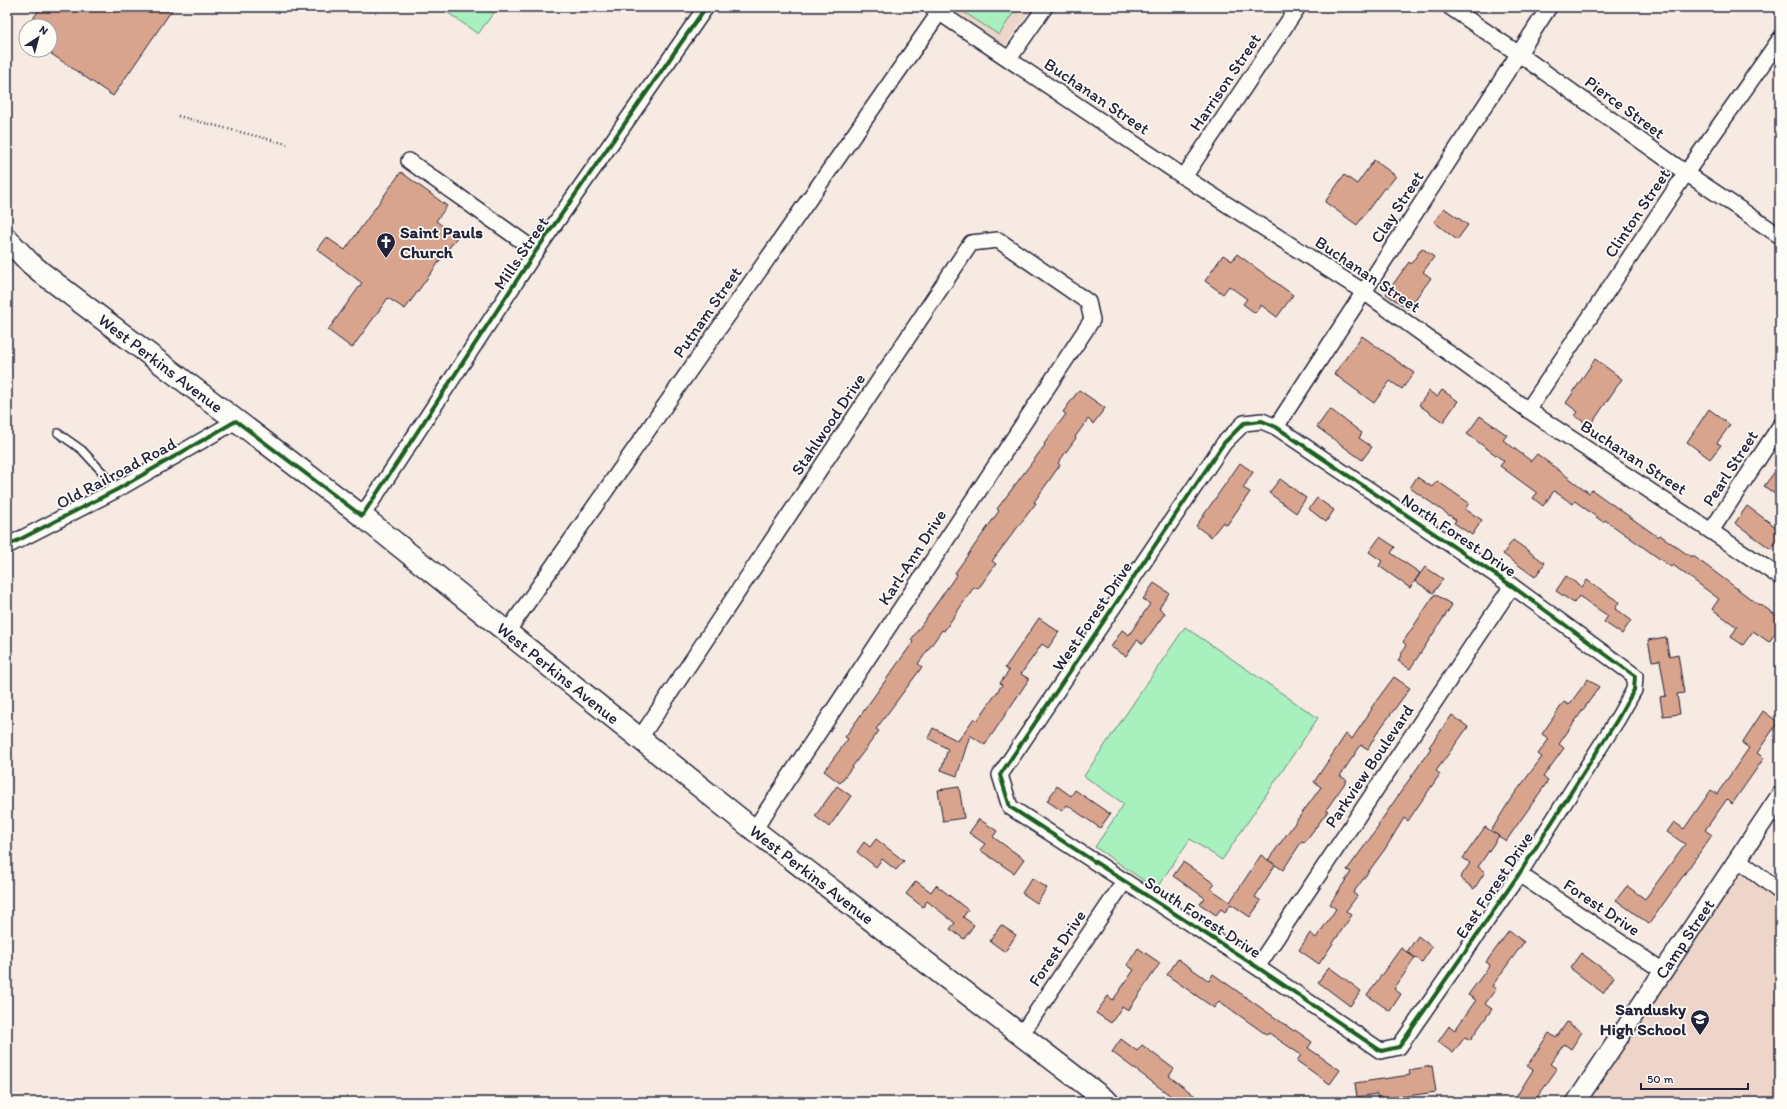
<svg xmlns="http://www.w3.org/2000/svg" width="1787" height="1109" viewBox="0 0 1787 1109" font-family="Itim,sans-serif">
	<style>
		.built { fill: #edd5c9 }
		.green { fill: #a8f0be; stroke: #65897c }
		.building { fill: #d9a48e; stroke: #22223b }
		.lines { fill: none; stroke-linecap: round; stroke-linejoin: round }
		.service-casing { stroke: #22223b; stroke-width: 10 }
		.minor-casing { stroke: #22223b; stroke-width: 18 }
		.tertiary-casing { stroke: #22223b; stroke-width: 21 }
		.secondary-casing { stroke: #22223b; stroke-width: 24 }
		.path { stroke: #22223b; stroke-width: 2.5; stroke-dasharray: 1 3; stroke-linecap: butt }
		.service { stroke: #fdfcf7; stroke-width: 7 }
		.minor { stroke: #fdfcf7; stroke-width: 15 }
		.tertiary { stroke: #fdfcf7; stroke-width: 18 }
		.secondary { stroke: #fdfcf7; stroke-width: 21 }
		.cycleway-casing { stroke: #fdfcf7; stroke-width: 6 }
		.cycleway { stroke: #1b5e20; stroke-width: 4 }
		.labels { text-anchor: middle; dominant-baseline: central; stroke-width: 3.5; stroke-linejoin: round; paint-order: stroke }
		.street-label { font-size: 17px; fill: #22223b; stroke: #fdfcf7 }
		.poi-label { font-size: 17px; font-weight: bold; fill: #22223b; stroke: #fdfcf7; text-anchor: start }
	</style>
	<rect width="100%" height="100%" fill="#f6eae2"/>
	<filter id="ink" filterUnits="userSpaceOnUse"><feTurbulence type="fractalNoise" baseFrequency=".025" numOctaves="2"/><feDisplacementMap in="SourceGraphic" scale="8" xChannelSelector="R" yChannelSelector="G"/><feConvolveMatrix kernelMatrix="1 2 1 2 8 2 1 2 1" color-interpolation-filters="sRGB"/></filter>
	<g filter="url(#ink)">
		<!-- built -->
		<g class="built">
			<polygon points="948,7 1032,7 1005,46"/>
			<polygon points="1738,859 1780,892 1780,1102 1576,1102"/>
		</g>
		<!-- green -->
		<g class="green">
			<polygon points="440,7 498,7 478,34"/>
			<polygon points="956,7 1017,7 999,35"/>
			<polygon points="1185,627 1318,718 1222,860 1190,839 1156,889 1095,847 1124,804 1084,776"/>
		</g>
		<!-- building -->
		<g class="building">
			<polygon points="41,7 174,7 113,96 50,53 50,26 28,26"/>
			<polygon points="1374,160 1396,176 1386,189 1384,188 1357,225 1325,202 1344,175 1357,184"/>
			<polygon points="401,172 447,206 436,221 457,237 405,309 388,298 352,348 328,330 362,283 317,249 326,237 345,250"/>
			<polygon points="1444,208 1468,225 1457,240 1434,222"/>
			<polygon points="1422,248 1434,257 1423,272 1431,278 1408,309 1386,294 1409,262 1411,264"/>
			<polygon points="1237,254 1293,295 1277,317 1261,305 1255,313 1243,304 1247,299 1229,286 1223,294 1205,281 1223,255 1232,261"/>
			<polygon points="1362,336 1414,373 1402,389 1390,381 1374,403 1334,374"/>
			<polygon points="1595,359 1622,379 1590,426 1575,416 1578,412 1566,403"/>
			<polygon points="1079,390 1105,408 1093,424 1088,419 1075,437 1076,438 1058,463 1060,465 1034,502 1036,503 992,561 996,564 978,589 974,587 944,631 942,630 918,664 922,667 876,729 879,731 840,783 824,771 848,739 845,737 913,642 911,640 957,574 955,573 999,511 997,509 1045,445 1044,444 1066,414 1063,412"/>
			<polygon points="1442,390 1458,401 1443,422 1419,405 1429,391 1437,397"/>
			<polygon points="1330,409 1362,433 1359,438 1372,447 1362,460 1317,427"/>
			<polygon points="1709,409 1730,425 1717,443 1721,445 1710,459 1687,442"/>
			<polygon points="1480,416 1507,435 1503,440 1531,461 1537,454 1589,493 1592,490 1658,537 1660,535 1691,557 1692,555 1759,605 1760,604 1780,618 1780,626 1769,642 1753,631 1743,645 1731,637 1737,627 1712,609 1719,599 1673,565 1671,567 1605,520 1603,522 1575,501 1573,504 1554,491 1543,506 1533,498 1537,493 1500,466 1504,461 1467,434"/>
			<polygon points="1240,463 1253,472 1243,488 1250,492 1227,525 1223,522 1211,537 1196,526"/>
			<polygon points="1780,465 1780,498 1764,486"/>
			<polygon points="1417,477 1432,487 1437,481 1469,503 1465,509 1482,520 1472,535 1454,523 1456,520 1410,488"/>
			<polygon points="1280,479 1306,498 1296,513 1269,493"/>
			<polygon points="1317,498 1334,510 1326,522 1309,509"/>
			<polygon points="1747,506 1780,530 1780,537 1771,549 1735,523"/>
			<polygon points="1380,537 1395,547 1391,553 1420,573 1410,588 1379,566 1382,561 1369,552"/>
			<polygon points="1513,540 1545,563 1535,577 1503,554"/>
			<polygon points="1425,567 1443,579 1433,593 1415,581"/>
			<polygon points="1566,576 1582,587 1587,580 1619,602 1615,609 1631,620 1622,634 1604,622 1608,616 1579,596 1574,603 1556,591"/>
			<polygon points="1154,583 1169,593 1159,608 1165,613 1143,644 1137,640 1126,656 1111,647 1122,630 1129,635 1150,604 1143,599"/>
			<polygon points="1435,594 1452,605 1410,669 1398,661 1406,645 1403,642"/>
			<polygon points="1039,618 1059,632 1048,648 1042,644 1021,674 1029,679 985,745 970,735 957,776 941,770 948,749 928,738 933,728 958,741 974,718 977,721 1002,685 1000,683 1009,671 1005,668"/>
			<polygon points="1666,637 1669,656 1678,654 1684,693 1677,694 1680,714 1663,716 1660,697 1666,696 1660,660 1652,661 1648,640"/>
			<polygon points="1394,677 1410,688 1377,733 1368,749 1361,745 1340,776 1347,780 1326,810 1328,811 1304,843 1302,841 1283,870 1268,860 1321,787 1314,782 1346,734 1352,739 1372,709 1371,708"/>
			<polygon points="1588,679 1599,687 1559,744 1564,748 1543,777 1548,781 1506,841 1491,831 1510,800 1542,757 1538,754 1549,739 1542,734 1564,702 1569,705"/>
			<polygon points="1763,711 1778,722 1757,753 1764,758 1732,804 1727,799 1705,830 1712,835 1649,924 1616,900 1627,886 1645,899 1685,844 1667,832 1674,822 1684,829 1711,790 1717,794 1749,748 1742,743"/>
			<polygon points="1452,715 1468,727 1436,771 1440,774 1408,821 1404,818 1385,849 1353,893 1357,896 1346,911 1352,915 1319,964 1299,950 1310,933 1316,938 1336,909 1330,904 1351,872 1347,870 1379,826 1378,825 1431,748 1429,747"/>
			<polygon points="837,786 851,796 829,827 815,816"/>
			<polygon points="1057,786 1071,796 1075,790 1110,814 1100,828 1067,805 1062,811 1047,801"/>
			<polygon points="959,787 964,818 943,821 938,790"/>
			<polygon points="979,819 997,831 993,837 1024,859 1014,873 980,850 985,844 969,833"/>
			<polygon points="1485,827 1499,836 1478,867 1485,872 1474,889 1460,878 1470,863 1463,858"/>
			<polygon points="876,839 904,861 896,870 882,859 876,867 857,852 864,842 870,847"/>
			<polygon points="1261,855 1275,865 1255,897 1261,901 1250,917 1231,904 1225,912 1221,909 1216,915 1200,904 1205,898 1173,876 1183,862 1215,884 1211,889 1230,902"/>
			<polygon points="1032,878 1047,888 1037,903 1022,893"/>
			<polygon points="916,881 931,892 936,885 968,910 963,917 974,925 964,939 950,929 955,923 927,901 923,907 906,894"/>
			<polygon points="1001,925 1016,935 1005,952 990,941"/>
			<polygon points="1509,931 1524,942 1492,986 1496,989 1485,1004 1492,1009 1470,1040 1465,1037 1453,1053 1438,1042 1449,1026 1455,1030 1476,1000 1468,995 1490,965 1486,962"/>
			<polygon points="1418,936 1432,947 1422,962 1407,952"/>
			<polygon points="1138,948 1160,963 1128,1011 1122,1007 1111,1023 1096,1013 1108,996 1113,1000 1134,970 1127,965"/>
			<polygon points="1401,948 1415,958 1394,989 1401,994 1390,1011 1367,995"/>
			<polygon points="1581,953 1614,977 1603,993 1570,968"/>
			<polygon points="1178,959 1209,981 1213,974 1294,1031 1295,1030 1312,1042 1308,1048 1340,1070 1330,1084 1297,1061 1301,1055 1269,1033 1267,1035 1219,1001 1214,1008 1167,975"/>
			<polygon points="1329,967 1361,991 1350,1006 1318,982"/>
			<polygon points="1567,1022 1582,1032 1571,1049 1564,1044 1550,1064 1557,1069 1534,1102 1513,1102 1533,1070 1527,1066 1549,1033 1556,1038"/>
			<polygon points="1121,1039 1137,1051 1142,1045 1174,1069 1169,1076 1203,1102 1179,1102 1112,1052"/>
			<polygon points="1432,1066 1436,1092 1378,1100 1377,1094 1357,1097 1355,1083 1410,1075 1409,1070"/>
		</g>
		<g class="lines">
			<defs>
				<polyline id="service" points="58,433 82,450 118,489"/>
				<g id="minor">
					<polyline points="931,7 1184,177 1364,292 1528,410 1780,577"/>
					<polyline points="1450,7 1519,54 1686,173 1780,236"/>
					<polyline points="1009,59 1045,7"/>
					<polyline points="409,161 536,251"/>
					<polyline points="1184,177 1298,7"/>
					<polyline points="1528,410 1686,173 1780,39"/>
					<polygon points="1262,421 1276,427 1512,586 1635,676 1634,690 1617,720 1519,874 1399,1047 1381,1051 1257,967 1010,807 1000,775 1224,443 1244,423"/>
					<polyline points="1276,427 1549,7"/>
					<polyline points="362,516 536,251 706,7"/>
					<polyline points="1711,531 1780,426"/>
					<polyline points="7,546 118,489 236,421"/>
					<polyline points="507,632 939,13"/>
					<polyline points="640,738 971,243 998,240 1088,302 1092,320 754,830"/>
					<polyline points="1738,859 1780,892"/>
					<polyline points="1519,874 1663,971"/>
					<polyline points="1257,967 1512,586"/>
					<polyline points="1021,1035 1124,882"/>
				</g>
				<g id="tertiary">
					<path id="s1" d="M 1576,1102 L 1780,796"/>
				</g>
				<g id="secondary">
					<path id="s2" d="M 7,239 L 30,263 L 42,273 L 362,516 L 754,830 L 1108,1102"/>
				</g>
			</defs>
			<!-- service casing -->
			<use href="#service" class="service-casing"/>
			<!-- minor casing -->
			<use href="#minor" class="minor-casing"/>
			<!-- tertiary casing -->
			<use href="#tertiary" class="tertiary-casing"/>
			<!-- secondary casing -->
			<use href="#secondary" class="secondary-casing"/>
			<!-- path -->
			<polyline class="path" points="178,116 287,144"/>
			<!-- service -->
			<use href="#service" class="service"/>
			<!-- minor -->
			<use href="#minor" class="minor"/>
			<!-- tertiary -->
			<use href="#tertiary" class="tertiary"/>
			<!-- secondary -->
			<use href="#secondary" class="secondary"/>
			<defs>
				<g id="cycleway">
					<polygon points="1262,421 1276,427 1512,586 1635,676 1634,690 1617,720 1519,874 1399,1047 1381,1051 1257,967 1010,807 1000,775 1224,443 1244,423"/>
					<polyline points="7,546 118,489 236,421 362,516 536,251 706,7"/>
				</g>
			</defs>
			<!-- cycleway casing -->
			<use href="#cycleway" class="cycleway-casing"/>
			<!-- cycleway -->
			<use href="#cycleway" class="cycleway"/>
		</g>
	</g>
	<!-- icons -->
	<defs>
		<symbol id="church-pin" viewBox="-11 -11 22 30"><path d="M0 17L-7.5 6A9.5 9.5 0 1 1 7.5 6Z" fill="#22223b" stroke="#fdfcf7"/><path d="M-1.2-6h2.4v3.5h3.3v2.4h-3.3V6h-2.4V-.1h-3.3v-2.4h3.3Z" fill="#fff"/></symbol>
		<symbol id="school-pin" viewBox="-11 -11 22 30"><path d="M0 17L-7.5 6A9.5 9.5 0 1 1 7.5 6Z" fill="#22223b" stroke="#fdfcf7"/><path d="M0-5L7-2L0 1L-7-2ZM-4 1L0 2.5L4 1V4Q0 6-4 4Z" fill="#fff"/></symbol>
	</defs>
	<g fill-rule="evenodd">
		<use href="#church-pin" x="375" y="231" width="22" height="30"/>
		<use href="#school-pin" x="1689" y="1008" width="22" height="30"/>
	</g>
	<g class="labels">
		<!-- street labels -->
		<g class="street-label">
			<text transform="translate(1225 82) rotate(-56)">Harrison Street</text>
			<text transform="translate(1097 96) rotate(34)">Buchanan Street</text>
			<text transform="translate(1625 107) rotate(36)">Pierce Street</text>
			<text transform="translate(1397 207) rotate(-57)">Clay Street</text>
			<text transform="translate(1637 213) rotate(-56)">Clinton Street</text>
			<text transform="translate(521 253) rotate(-56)">Mills Street</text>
			<text transform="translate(1368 274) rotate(34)">Buchanan Street</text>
			<text transform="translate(707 312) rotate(-55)">Putnam Street</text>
			<text stroke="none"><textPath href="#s2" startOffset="198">West Perkins Avenue</textPath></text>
			<text transform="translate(828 424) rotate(-56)">Stahlwood Drive</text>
			<text transform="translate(1634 457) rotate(33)">Buchanan Street</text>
			<text transform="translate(1730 468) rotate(-57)">Pearl Street</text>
			<text transform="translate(116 473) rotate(-28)">Old Railroad Road</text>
			<text transform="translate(1459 535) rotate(34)">North Forest Drive</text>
			<text transform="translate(912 557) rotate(-57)">Karl-Ann Drive</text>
			<text transform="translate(1092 616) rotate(-56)">West Forest Drive</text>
			<text stroke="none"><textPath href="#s2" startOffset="702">West Perkins Avenue</textPath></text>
			<text transform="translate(1369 766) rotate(-56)">Parkview Boulevard</text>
			<text stroke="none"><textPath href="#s2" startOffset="1026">West Perkins Avenue</textPath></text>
			<text transform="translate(1494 885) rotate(-56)">East Forest Drive</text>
			<text transform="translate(1602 907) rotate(34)">Forest Drive</text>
			<text transform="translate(1203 917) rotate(33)">South Forest Drive</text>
			<text stroke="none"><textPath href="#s1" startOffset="196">Camp Street</textPath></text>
			<text transform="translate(1057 948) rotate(-56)">Forest Drive</text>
		</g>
		<!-- poi labels -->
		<g class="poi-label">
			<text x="400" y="232">Saint Pauls<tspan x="400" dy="20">Church</tspan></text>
			<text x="1686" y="1009" text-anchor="end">Sandusky<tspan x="1686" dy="20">High School</tspan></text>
		</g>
	</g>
	<!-- margin -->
	<rect width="1787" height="1109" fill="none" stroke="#fdfcf7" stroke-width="24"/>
	<rect x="12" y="12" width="1763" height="1085" fill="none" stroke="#22223b" stroke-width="1.5" filter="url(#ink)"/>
	<!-- north arrow -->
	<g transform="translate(38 38) rotate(36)"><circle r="19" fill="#fdfcf7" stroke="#a5a5ac"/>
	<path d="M0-3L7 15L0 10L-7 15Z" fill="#22223b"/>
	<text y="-6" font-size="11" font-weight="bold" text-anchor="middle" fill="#22223b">N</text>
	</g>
	<!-- scale -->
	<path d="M1641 1083v6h107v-6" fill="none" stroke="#22223b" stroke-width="2"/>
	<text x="1647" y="1083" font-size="12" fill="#22223b" stroke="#fdfcf7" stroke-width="3" paint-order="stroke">50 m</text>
</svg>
